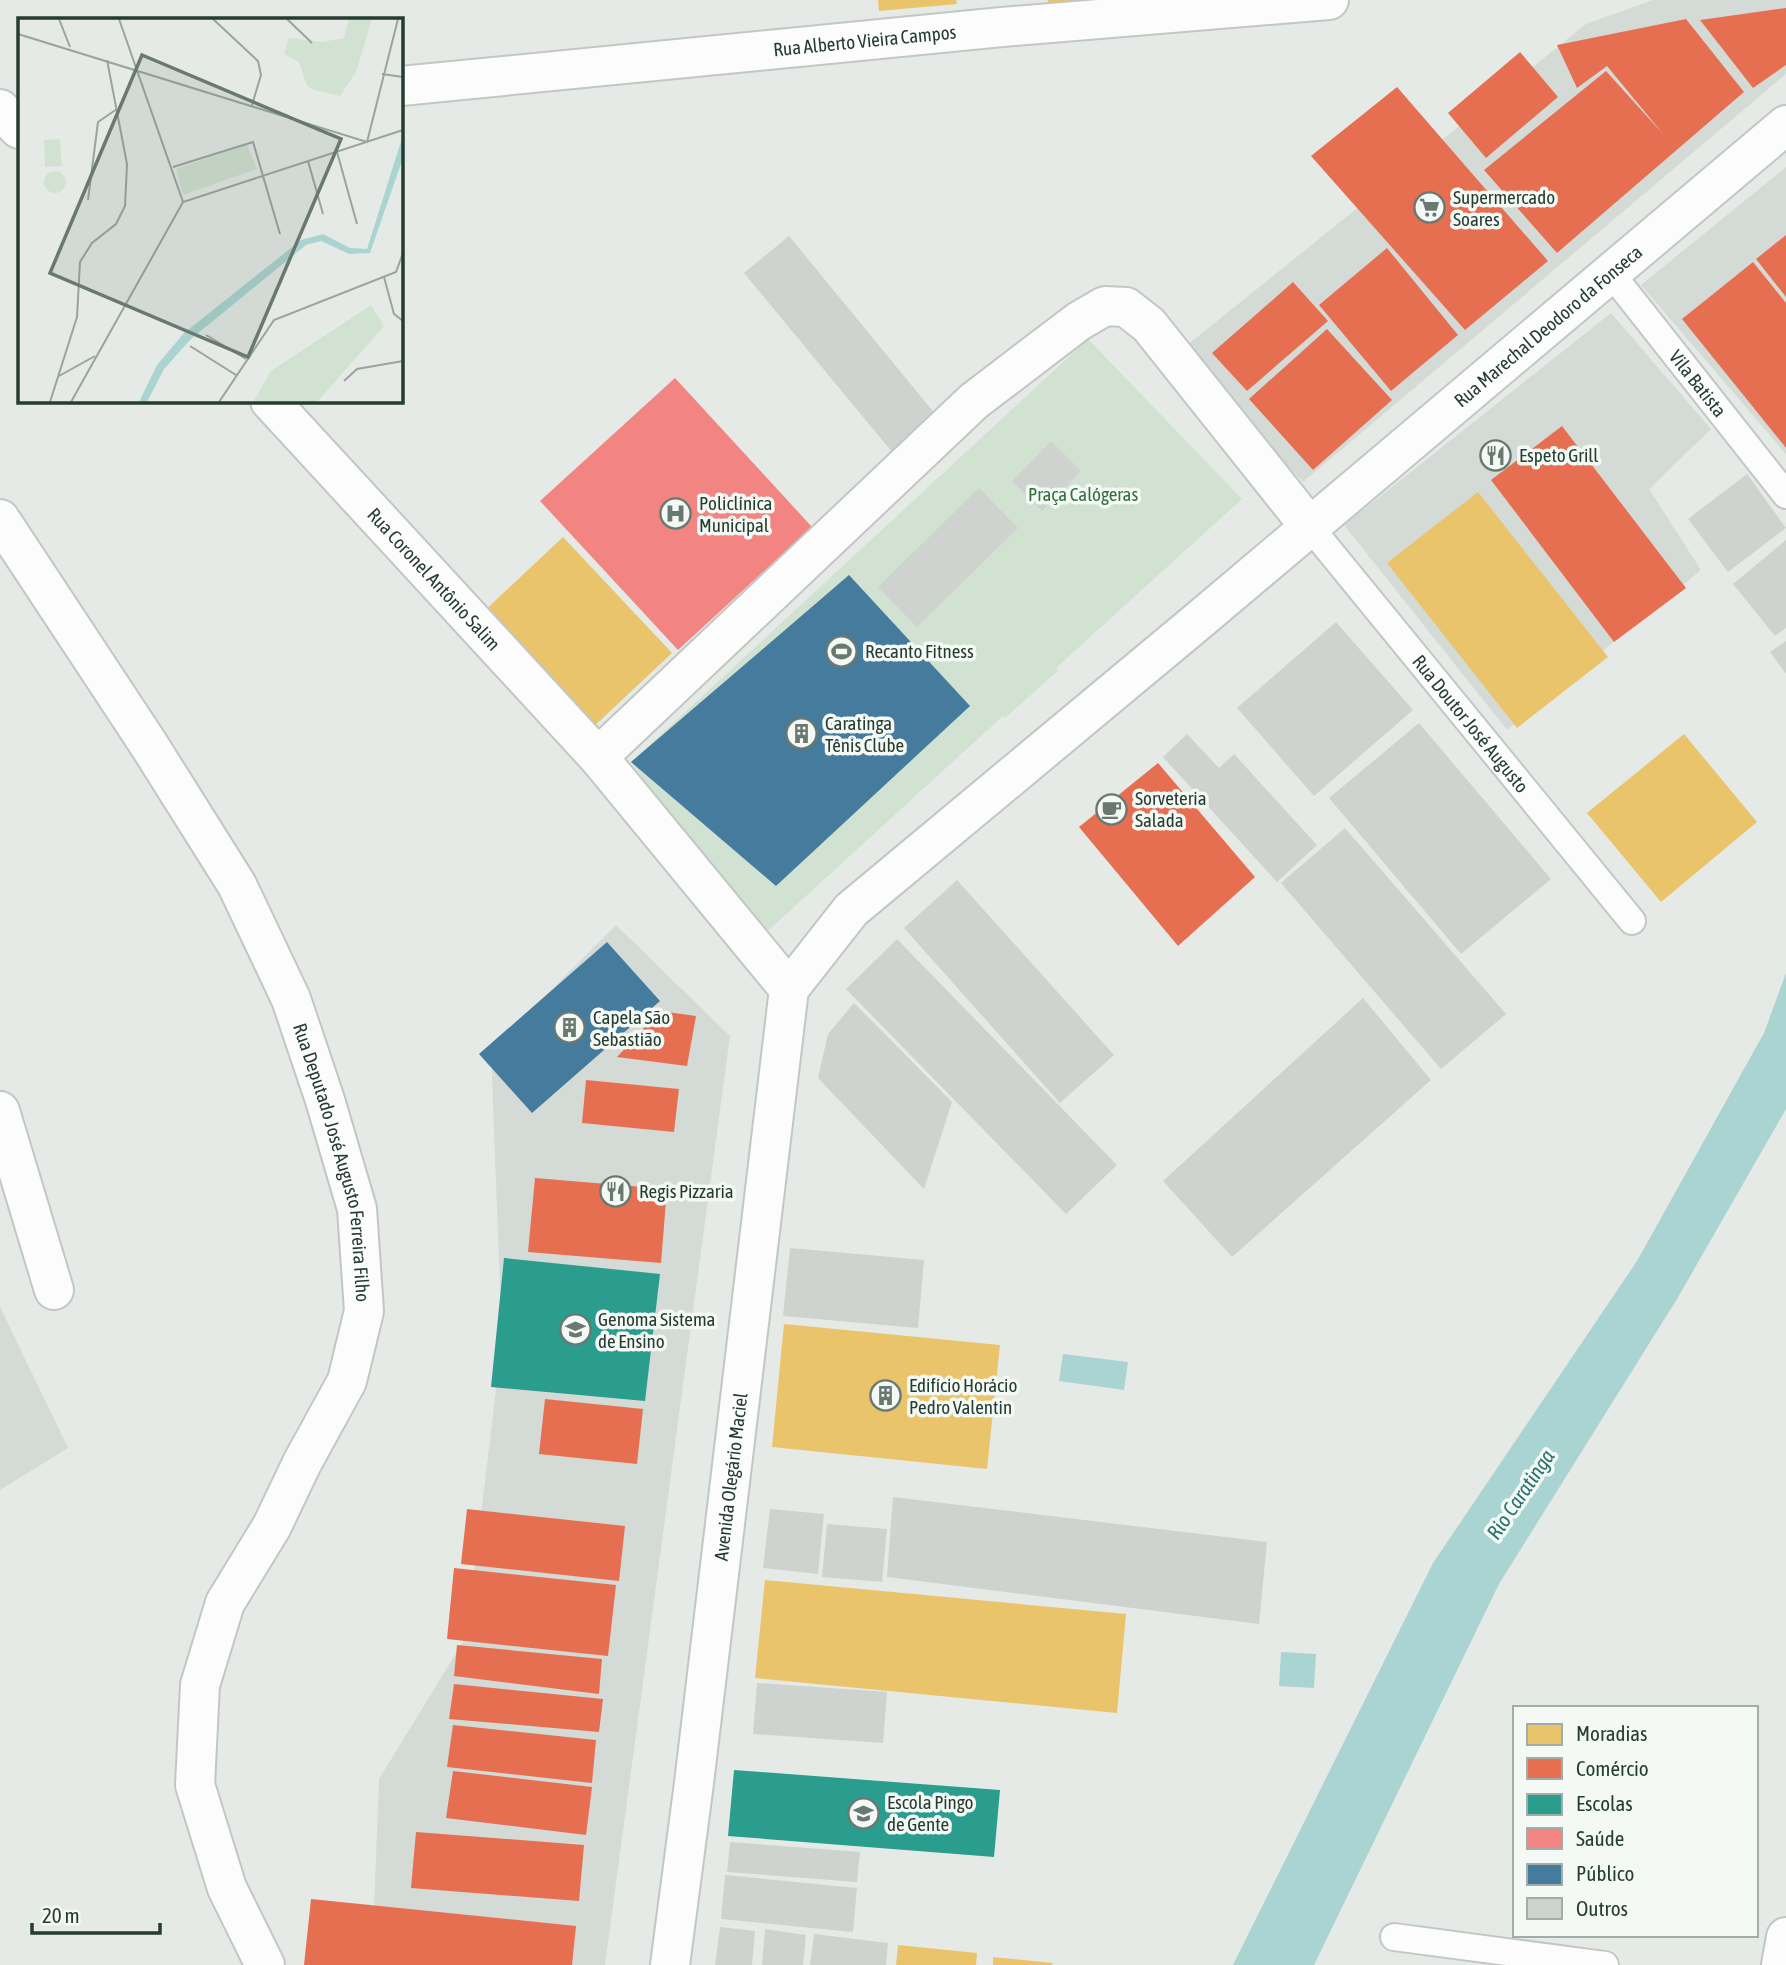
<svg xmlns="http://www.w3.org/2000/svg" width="1786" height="1965" viewBox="0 0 1786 1965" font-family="'Asap Condensed',sans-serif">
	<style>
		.built { fill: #d4dbd6 }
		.green { fill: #d1e2d2 }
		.water { fill: #aad4d1 }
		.homes { fill: #e9c46a }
		.shops { fill: #e76f51 }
		.schools { fill: #2a9d8f }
		.health { fill: #f28482 }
		.public { fill: #457b9d }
		.building { fill: #ced3d0 }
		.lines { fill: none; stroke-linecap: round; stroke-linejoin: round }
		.service-casing { stroke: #c3c7c4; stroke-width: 30 }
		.minor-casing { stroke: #c3c7c4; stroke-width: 42 }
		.secondary-casing { stroke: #c1c7c4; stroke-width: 42 }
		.service { stroke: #fbfcfb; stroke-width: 26 }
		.minor { stroke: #fbfcfb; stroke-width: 38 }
		.secondary { stroke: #fbfcfb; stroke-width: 38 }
		.labels { text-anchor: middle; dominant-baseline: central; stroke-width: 7; stroke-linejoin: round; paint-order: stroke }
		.street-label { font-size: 19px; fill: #253c31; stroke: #f4f9f5 }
		.poi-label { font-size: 19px; fill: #253c31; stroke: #f4f9f5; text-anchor: start }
		.park-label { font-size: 19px; fill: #336e3d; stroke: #f4f9f5 }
		.water-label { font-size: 21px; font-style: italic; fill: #25726e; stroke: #f4f9f5 }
		.inset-road { fill: none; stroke: #99a49e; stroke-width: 2 }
		.view { fill: #697971; fill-opacity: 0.15; stroke: #697971; stroke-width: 3.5 }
		.inset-edge { fill: none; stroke: #253c31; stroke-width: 3.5 }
	</style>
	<rect width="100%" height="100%" fill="#e6eae7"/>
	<!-- built -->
	<g class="built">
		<polygon points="1653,0 1786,0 1786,74 1303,482 1181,350 1586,24"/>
		<polygon points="1786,167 1786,454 1641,285"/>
		<polygon points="1611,313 1711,429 1649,489 1701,570 1507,730 1344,525"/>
		<polygon points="616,925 730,1036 605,1965 372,1965 379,1779 466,1637 502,1341 491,1050"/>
		<polygon points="0,1307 68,1448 0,1490"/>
	</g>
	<!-- green -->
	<polygon class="green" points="1088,339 1242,499 1056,668 1058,671 1005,718 1003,716 760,938 631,762"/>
	<!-- water -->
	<g class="water">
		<polygon points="1786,973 1786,1109 1677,1299 1499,1584 1314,1965 1233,1965 1433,1563 1637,1261 1764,1033"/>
		<polygon points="1063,1354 1128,1362 1124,1390 1059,1381"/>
		<polygon points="1281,1652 1316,1654 1314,1688 1279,1686"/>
	</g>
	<!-- homes -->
	<g class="homes">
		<polygon points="878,0 956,0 957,4 879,11"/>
		<polygon points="1048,0 1113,0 1049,8"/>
		<polygon points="1478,492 1608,657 1517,728 1387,563"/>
		<polygon points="563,537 672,653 589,731 479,616"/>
		<polygon points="1684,734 1757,822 1661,902 1587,813"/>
		<polygon points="784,1324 1000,1345 987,1469 772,1447"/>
		<polygon points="765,1580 1126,1614 1117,1713 755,1678"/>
		<polygon points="898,1945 977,1953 976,1965 896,1965"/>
		<polygon points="993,1957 1053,1963 1052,1965 993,1965"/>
	</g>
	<!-- shops -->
	<g class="shops">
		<polygon points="1786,8 1786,65 1753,88 1700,20"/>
		<polygon points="1686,19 1744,92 1557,253 1484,170 1606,71 1663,134 1607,66 1577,88 1557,45"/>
		<polygon points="1520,52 1558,97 1486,158 1448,113"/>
		<polygon points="1397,87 1548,261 1465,330 1311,156"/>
		<polygon points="1786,235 1786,297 1756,259"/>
		<polygon points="1387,248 1458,335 1391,391 1319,305"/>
		<polygon points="1753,262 1786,303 1786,448 1682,319"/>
		<polygon points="1293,282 1328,321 1247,391 1212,353"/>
		<polygon points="1327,329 1392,400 1313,470 1249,399"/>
		<polygon points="1562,426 1686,588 1614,642 1491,480"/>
		<polygon points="1158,763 1255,877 1178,946 1079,827"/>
		<polygon points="660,1011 696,1016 687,1066 617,1057"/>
		<polygon points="586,1080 679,1089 674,1132 582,1123"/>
		<polygon points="535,1178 667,1189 661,1263 528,1252"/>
		<polygon points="545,1399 643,1409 637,1464 539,1454"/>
		<polygon points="467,1509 625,1526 619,1581 461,1564"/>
		<polygon points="454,1568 616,1585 608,1656 447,1639"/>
		<polygon points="457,1645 602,1659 599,1694 454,1676"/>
		<polygon points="454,1684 603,1699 599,1732 449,1719"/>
		<polygon points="453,1725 596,1740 592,1783 447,1767"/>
		<polygon points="453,1771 592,1787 586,1835 446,1818"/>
		<polygon points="416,1832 584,1845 579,1901 411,1888"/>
		<polygon points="311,1899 576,1926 572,1965 304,1965"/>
	</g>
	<!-- schools -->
	<g class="schools">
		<polygon points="504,1258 660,1274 645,1401 491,1387"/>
		<polygon points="734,1770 1000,1790 994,1857 728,1836"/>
	</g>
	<!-- health -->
	<polygon class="health" points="675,378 812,527 678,650 540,501"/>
	<!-- public -->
	<g class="public">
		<polygon points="849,575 970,706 776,886 631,762"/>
		<polygon points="607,942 660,1001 532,1113 479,1054"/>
	</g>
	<!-- building -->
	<g class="building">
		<polygon points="789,236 936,415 892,452 744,273"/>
		<polygon points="1051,441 1081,471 1042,511 1012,481"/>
		<polygon points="1747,474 1786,528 1728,572 1688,519"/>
		<polygon points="979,488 1018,528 917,627 878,587"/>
		<polygon points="1786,540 1786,628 1775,636 1733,584"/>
		<polygon points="1336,622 1413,710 1314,796 1237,708"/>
		<polygon points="1786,641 1786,674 1770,652"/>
		<polygon points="1419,723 1551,879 1461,954 1329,798"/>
		<polygon points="1187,734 1219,768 1234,754 1317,845 1277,882 1163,757"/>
		<polygon points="1345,828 1506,1014 1441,1069 1281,883"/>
		<polygon points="957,880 1114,1055 1060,1103 904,928"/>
		<polygon points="897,939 1117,1165 1066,1214 846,989"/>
		<polygon points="1363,998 1431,1080 1232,1257 1163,1181"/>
		<polygon points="854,1003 952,1102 924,1189 818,1078 828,1034"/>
		<polygon points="790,1248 924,1260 918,1328 783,1316"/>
		<polygon points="893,1497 1267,1542 1259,1624 887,1577"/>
		<polygon points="770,1509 824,1514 818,1574 763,1568"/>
		<polygon points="827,1524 887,1529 882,1582 822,1577"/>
		<polygon points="757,1683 887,1692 883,1743 753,1734"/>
		<polygon points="730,1842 860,1852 857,1882 727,1872"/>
		<polygon points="725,1875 857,1888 853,1932 721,1919"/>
		<polygon points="720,1927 755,1931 752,1965 715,1965"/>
		<polygon points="765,1929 806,1935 803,1965 762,1965"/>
		<polygon points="814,1934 888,1943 886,1965 810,1965"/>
	</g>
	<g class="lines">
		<defs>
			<g id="service">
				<path id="s1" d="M 1610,272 L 1786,495"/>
				<path id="s2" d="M 1310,527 L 1632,921"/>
				<polyline points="1394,1937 1605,1965"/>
			</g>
			<g id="minor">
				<path id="s3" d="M 401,86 L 1002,27 L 1329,0"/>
				<polyline points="0,109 19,129"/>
				<path id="s4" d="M 270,401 L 598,757 L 789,989"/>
				<path id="s5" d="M 0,519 L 149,745 L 237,885 L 291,999 L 325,1100 L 357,1209 L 364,1311 L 347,1381 L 302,1463 L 272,1526 L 225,1603 L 200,1685 L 195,1785 L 227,1888 L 265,1965"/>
				<polyline points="598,757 974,401 1079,321 1105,306 1126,307 1149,325 1310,527"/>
				<polyline points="0,1111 54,1290"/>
			</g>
			<g id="secondary">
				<path id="s6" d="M 670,1965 L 694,1783 L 789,989 L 851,910 L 1197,622 L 1786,125"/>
				<polyline points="1781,1965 1786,1937"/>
			</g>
		</defs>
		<!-- service casing -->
		<use href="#service" class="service-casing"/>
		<!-- minor casing -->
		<use href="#minor" class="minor-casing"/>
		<!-- secondary casing -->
		<use href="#secondary" class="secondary-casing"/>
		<!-- service -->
		<use href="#service" class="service"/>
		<!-- minor -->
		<use href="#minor" class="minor"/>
		<!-- secondary -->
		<use href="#secondary" class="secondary"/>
	</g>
	<!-- icons -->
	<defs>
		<symbol id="supermarket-ring" viewBox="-11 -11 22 22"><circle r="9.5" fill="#f4f9f5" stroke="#697971" stroke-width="1.5"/><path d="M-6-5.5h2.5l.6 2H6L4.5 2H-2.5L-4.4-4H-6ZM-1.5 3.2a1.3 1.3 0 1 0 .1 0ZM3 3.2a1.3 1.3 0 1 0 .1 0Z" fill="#697971"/></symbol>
		<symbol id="restaurant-ring" viewBox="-11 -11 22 22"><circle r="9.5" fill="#f4f9f5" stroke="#697971" stroke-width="1.5"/><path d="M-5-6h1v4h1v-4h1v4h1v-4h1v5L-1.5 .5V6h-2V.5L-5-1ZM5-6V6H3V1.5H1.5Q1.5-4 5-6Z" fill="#697971"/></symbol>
		<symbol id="hospital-ring" viewBox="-11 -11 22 22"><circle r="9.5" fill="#f4f9f5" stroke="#697971" stroke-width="1.5"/><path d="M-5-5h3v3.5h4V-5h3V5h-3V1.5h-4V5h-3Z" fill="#697971"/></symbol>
		<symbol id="stadium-ring" viewBox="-11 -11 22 22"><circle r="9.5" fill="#f4f9f5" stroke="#697971" stroke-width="1.5"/><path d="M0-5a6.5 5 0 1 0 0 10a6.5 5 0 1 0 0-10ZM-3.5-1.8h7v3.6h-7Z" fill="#697971"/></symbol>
		<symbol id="building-ring" viewBox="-11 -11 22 22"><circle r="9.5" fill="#f4f9f5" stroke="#697971" stroke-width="1.5"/><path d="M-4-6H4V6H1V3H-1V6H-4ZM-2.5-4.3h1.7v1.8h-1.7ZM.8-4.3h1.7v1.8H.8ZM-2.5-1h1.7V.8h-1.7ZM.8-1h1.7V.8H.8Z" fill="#697971"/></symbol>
		<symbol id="cafe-ring" viewBox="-11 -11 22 22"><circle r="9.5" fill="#f4f9f5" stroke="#697971" stroke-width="1.5"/><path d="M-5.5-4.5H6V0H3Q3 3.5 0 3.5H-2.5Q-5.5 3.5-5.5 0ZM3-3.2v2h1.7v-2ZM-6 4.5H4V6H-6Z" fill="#697971"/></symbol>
		<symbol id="school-ring" viewBox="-11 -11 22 22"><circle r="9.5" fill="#f4f9f5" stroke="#697971" stroke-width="1.5"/><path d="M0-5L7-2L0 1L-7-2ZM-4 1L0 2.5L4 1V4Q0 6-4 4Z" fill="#697971"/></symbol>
	</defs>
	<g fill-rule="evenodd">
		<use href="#supermarket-ring" x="1412" y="190" width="35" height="35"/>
		<use href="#restaurant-ring" x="1478" y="438" width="35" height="35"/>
		<use href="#hospital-ring" x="658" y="496" width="35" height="35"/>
		<use href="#stadium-ring" x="824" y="634" width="35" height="35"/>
		<use href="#building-ring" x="784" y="716" width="35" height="35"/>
		<use href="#cafe-ring" x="1094" y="792" width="35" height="35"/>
		<use href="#building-ring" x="552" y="1010" width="35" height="35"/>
		<use href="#restaurant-ring" x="598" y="1174" width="35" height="35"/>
		<use href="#school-ring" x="558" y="1312" width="35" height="35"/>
		<use href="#building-ring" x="868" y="1378" width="35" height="35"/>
		<use href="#school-ring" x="846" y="1796" width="35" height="35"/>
	</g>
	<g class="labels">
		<!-- street labels -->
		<g class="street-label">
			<text stroke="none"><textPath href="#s3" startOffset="466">Rua Alberto Vieira Campos</textPath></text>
			<text stroke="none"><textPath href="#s6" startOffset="1993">Rua Marechal Deodoro da Fonseca</textPath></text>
			<text stroke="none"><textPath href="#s1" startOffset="142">Vila Batista</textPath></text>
			<text stroke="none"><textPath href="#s4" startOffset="242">Rua Coronel Antônio Salim</textPath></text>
			<text stroke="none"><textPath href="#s2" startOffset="254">Rua Doutor José Augusto</textPath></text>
			<text stroke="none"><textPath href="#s5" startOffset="732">Rua Deputado José Augusto Ferreira Filho</textPath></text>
			<text stroke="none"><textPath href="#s6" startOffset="492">Avenida Olegário Maciel</textPath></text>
		</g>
		<!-- poi labels -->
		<g class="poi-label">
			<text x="1453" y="197">Supermercado<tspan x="1453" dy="22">Soares</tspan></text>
			<text x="1519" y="455">Espeto Grill</text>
			<text x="699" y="503">Policlínica<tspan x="699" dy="22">Municipal</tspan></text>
			<text x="865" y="651">Recanto Fitness</text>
			<text x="825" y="723">Caratinga<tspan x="825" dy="22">Tênis Clube</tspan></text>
			<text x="1135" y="798">Sorveteria<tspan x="1135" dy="22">Salada</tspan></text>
			<text x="593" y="1017">Capela São<tspan x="593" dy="22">Sebastião</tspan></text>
			<text x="639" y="1191">Regis Pizzaria</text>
			<text x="598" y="1319">Genoma Sistema<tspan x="598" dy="22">de Ensino</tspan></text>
			<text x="909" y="1385">Edifício Horácio<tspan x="909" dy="22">Pedro Valentin</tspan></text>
			<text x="887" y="1802">Escola Pingo<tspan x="887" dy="22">de Gente</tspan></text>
		</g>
		<!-- park labels -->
		<g class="park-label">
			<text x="1083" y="494">Praça Calógeras</text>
		</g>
		<!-- water labels -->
		<g class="water-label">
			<text transform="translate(1520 1494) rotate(-56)">Rio Caratinga</text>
		</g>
	</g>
	<!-- overview -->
	<g transform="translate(18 18)">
		<rect width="385" height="385" fill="#e6eae7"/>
		<path d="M 331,1 L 354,1 L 338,54 L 322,78 L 296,72 L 289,68 L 281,44 L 266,36 L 271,20 L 304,24 L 326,20 ZM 42,121 L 44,148 L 27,149 L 26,122 ZM 229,126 L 239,151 L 165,177 L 158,151 ZM26 164a11 11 0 1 1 22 0a11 11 0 1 1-22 0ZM 353,287 L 366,308 L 299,384 L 235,384 L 253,353 Z" fill="#d1e2d2"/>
		<path d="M 385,117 L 385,140 L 352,235 L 331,236 L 303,223 L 288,227 L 173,321 L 146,351 L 129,384 L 121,384 L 139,347 L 166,315 L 283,222 L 305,216 L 332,230 L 349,231 Z" fill="#aad4d1"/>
		<path class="inset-road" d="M 41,1 L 52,29M 101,1 L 165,184M 195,1 L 240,43 L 243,57 L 234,87M 269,1 L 294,25M 0,16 L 349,124 L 380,1M 364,56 L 385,59M 319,134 L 339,206M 290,143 L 305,196M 155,149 L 235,124 L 262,216M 70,182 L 80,104 L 99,91M 366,259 L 376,296 L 385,303M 188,317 L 228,341M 172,328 L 218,357M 41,358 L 77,338M 326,363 L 339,351 L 385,343M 32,384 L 59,299 L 62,244 L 74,225 L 98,206 L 107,188 L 109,146 L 89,42M 53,384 L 165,184 L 385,112M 201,384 L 256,302 L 378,254 L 385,235"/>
		<path class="view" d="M 124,37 L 323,121 L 230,339 L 32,255 Z"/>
		<rect width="385" height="385" class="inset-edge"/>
	</g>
	<!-- legend -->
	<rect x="1513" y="1706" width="245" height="231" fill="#f4f9f5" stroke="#a1ada7" stroke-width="2"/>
	<rect x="1527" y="1724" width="35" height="21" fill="#e9c46a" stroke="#a1ada7" stroke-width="2"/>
	<text x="1576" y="1741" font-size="21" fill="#253c31">Moradias</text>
	<rect x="1527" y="1758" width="35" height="21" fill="#e76f51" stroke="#a1ada7" stroke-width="2"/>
	<text x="1576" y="1776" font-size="21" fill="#253c31">Comércio</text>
	<rect x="1527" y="1794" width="35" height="21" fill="#2a9d8f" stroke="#a1ada7" stroke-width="2"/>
	<text x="1576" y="1811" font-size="21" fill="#253c31">Escolas</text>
	<rect x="1527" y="1828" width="35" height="21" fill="#f28482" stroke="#a1ada7" stroke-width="2"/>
	<text x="1576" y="1846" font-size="21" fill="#253c31">Saúde</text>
	<rect x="1527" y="1864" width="35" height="21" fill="#457b9d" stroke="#a1ada7" stroke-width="2"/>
	<text x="1576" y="1881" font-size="21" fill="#253c31">Público</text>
	<rect x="1527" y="1898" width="35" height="21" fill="#ced3d0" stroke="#a1ada7" stroke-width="2"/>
	<text x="1576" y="1916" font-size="21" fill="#253c31">Outros</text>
	<!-- scale -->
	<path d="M32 1923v10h128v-10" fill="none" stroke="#253c31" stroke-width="3.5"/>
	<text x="42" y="1923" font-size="21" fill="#253c31" stroke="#f4f9f5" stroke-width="5" paint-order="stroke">20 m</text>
</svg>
